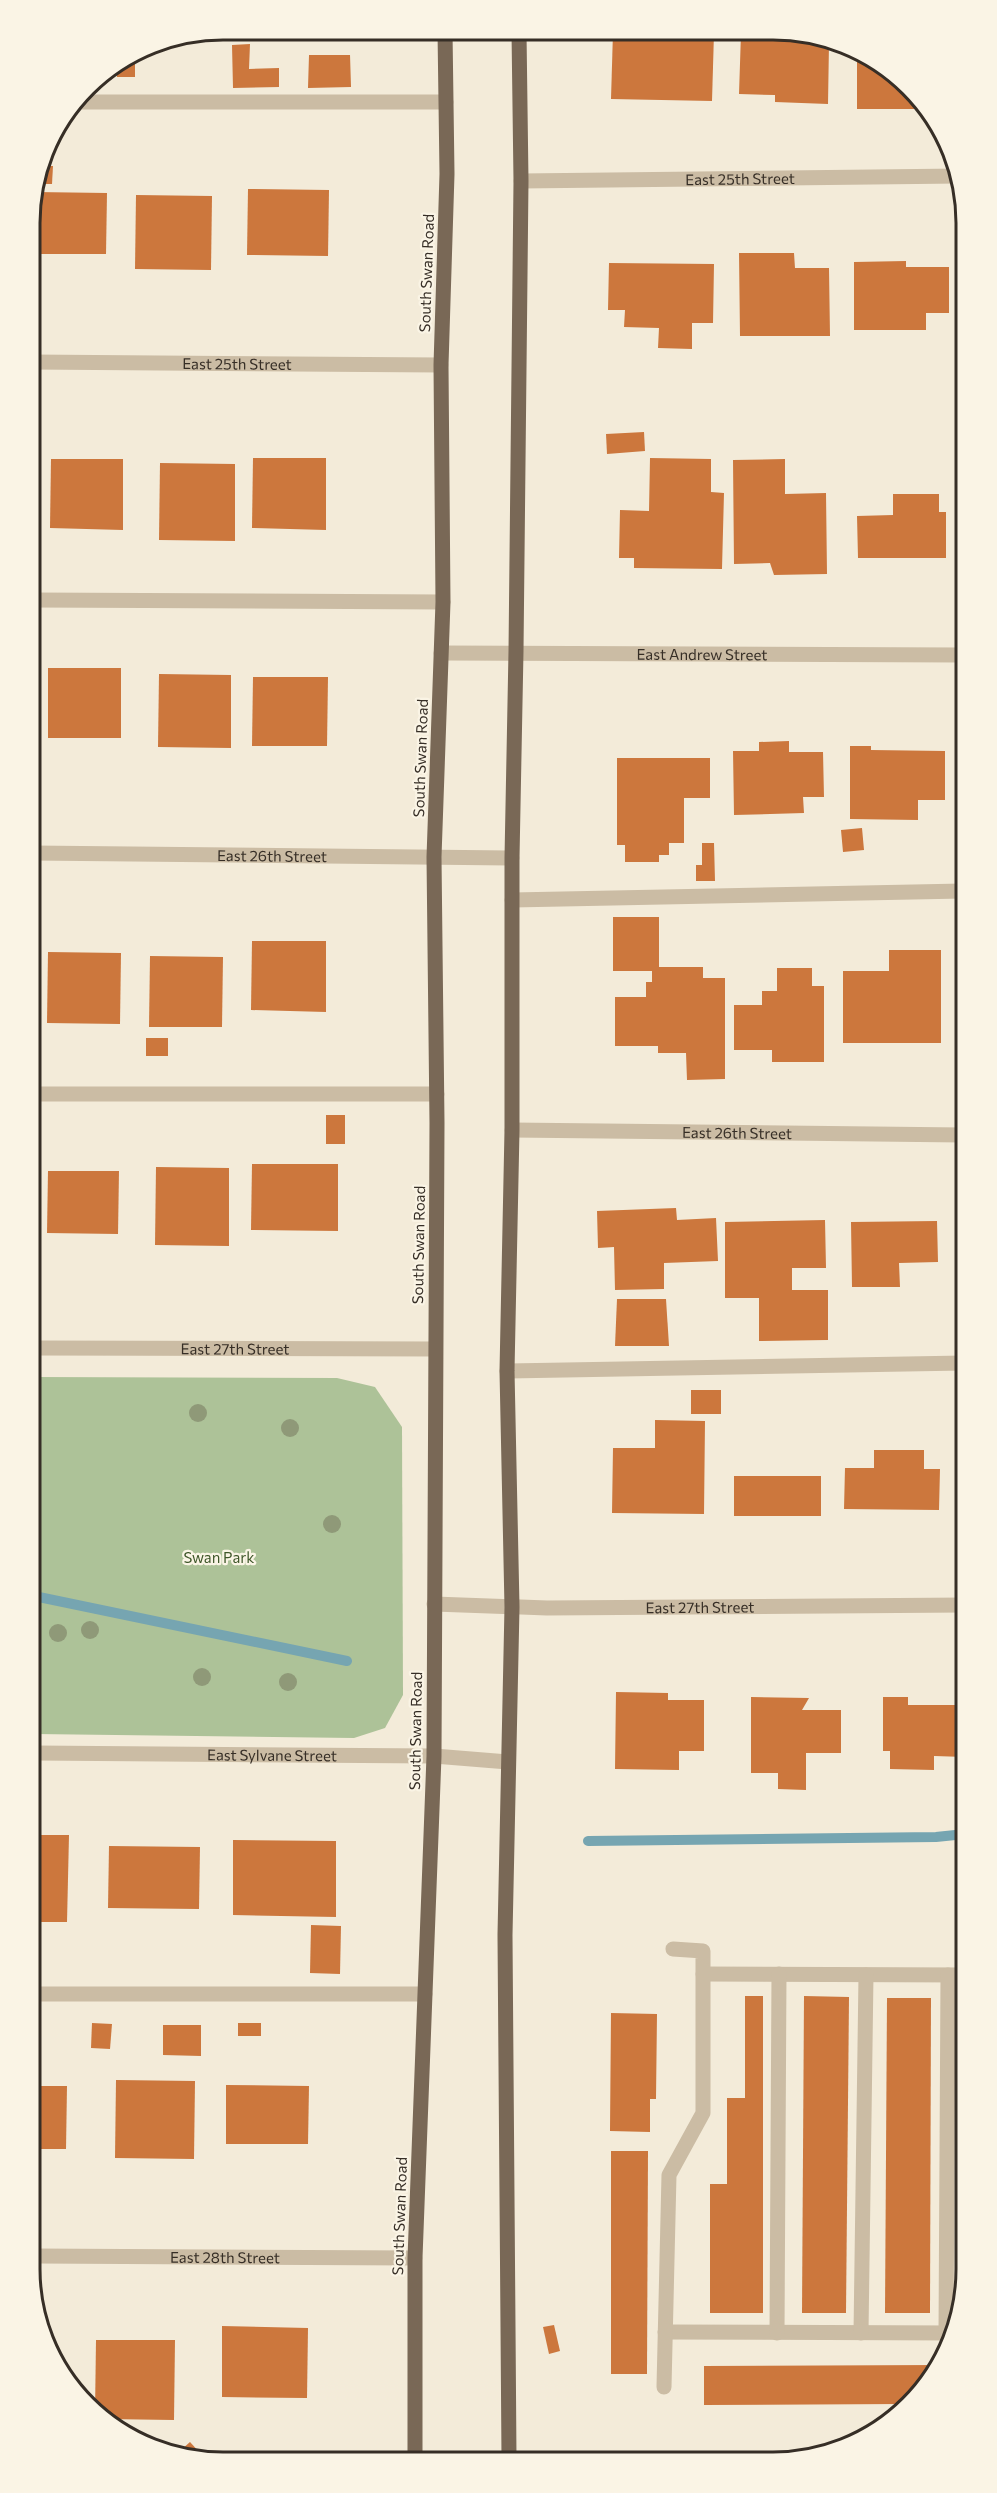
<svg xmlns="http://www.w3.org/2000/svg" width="997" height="2493" viewBox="0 0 997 2493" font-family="Commissioner,sans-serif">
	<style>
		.green { fill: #adc298 }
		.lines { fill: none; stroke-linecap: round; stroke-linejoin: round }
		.stream { stroke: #76a5b1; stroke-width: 10 }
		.building { fill: #cc773d }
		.lane { stroke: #cbbca4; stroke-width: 15 }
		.street { stroke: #cbbca4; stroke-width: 15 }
		.primary { stroke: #796856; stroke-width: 15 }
		.tree { fill: #8f9978 }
		.labels { text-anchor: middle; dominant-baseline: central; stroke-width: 4.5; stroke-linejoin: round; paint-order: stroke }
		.street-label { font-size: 15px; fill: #362e26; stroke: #faf4e5 }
		.park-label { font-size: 15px; fill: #3e5629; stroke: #faf4e5 }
		.rim { fill: none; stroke: #362e26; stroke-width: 3 }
	</style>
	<rect width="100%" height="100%" fill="#f3ebd9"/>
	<!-- green -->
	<polygon class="green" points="34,1377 337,1378 375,1387 402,1427 403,1695 385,1728 354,1738 35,1734"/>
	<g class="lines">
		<!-- stream -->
		<g class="stream">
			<polyline points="34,1596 347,1661"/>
			<polyline points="588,1841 936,1837 965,1834"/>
		</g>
	</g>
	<!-- building -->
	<g class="building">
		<polygon points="613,32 714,33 712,101 611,99"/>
		<polygon points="741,33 811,34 829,43 828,104 775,102 775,95 739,94"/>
		<polygon points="250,44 249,69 279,68 279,87 233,88 232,45"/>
		<polygon points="309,55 350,55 351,87 308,88"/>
		<polygon points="857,57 901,78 926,109 857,109"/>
		<polygon points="125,60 135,60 135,77 117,77 117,65"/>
		<polygon points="43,166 53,166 52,184 38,184"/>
		<polygon points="248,189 329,190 328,256 247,255"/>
		<polygon points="35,192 107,193 106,254 31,254 30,211"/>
		<polygon points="136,195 212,196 211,270 135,269"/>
		<polygon points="739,253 794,253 795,268 829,268 830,336 740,336"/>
		<polygon points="906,261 906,267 949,267 949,313 926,313 926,330 854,330 854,262"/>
		<polygon points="609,263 714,264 713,323 692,323 692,349 658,348 659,328 624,327 625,310 608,310"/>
		<polygon points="644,432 645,451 607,454 606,434"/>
		<polygon points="253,458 326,458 326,530 252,528"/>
		<polygon points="650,458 711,459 711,492 724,493 722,569 634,568 634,558 619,558 620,510 649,511"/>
		<polygon points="51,459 123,459 123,530 50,528"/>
		<polygon points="785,459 785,494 826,493 827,574 774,575 770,563 734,564 733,460"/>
		<polygon points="160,463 235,464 235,541 159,540"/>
		<polygon points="893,494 939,494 939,512 946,512 946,558 858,558 857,516 893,515"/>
		<rect x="48" y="668" width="73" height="70"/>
		<polygon points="159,674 231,675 231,748 158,747"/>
		<polygon points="253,677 328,677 327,746 252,746"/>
		<polygon points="789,741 789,752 823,752 824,797 803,797 804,813 734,815 733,751 759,751 759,742"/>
		<polygon points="850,746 871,746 871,750 945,751 945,800 918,800 918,820 850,819"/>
		<polygon points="617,758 710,758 710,798 684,798 684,843 669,843 669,855 659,855 659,862 625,862 625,845 617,845"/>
		<polygon points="862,828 864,850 843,852 841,830"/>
		<polygon points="702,843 714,843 715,881 696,881 696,865 702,865"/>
		<polygon points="613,917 659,917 659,967 703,967 703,978 725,978 725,1079 687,1080 686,1053 658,1053 658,1046 615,1046 615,997 646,997 646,982 652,982 652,971 613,971"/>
		<polygon points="252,941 326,941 326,1012 251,1010"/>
		<polygon points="889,950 941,950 941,1043 843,1043 843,971 889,971"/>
		<polygon points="48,952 121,953 120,1024 47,1023"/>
		<polygon points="150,956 223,957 222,1027 149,1027"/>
		<polygon points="777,968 812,968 812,986 824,986 824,1062 772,1062 772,1050 734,1050 734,1005 762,1005 762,991 777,991"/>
		<rect x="146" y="1038" width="22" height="18"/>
		<rect x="326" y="1115" width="19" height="29"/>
		<polygon points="252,1164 338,1164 338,1231 251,1230"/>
		<polygon points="156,1167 229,1168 229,1246 155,1245"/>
		<polygon points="48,1171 119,1171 118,1234 47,1233"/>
		<polygon points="676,1208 677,1220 716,1218 718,1261 664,1263 664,1289 615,1290 614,1247 598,1248 597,1211"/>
		<polygon points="825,1220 826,1268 792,1268 792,1290 828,1290 828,1340 759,1341 759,1298 725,1298 725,1222"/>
		<polygon points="937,1221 938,1262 899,1263 900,1287 852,1287 851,1222"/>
		<polygon points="617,1299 666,1299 669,1346 615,1346"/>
		<rect x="691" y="1390" width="30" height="24"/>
		<polygon points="655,1420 705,1421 704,1514 612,1513 613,1448 655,1448"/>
		<rect x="959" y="1430" width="5" height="75"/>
		<polygon points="874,1450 924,1450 924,1469 940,1469 939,1510 844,1509 845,1468 874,1468"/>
		<rect x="734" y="1476" width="87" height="40"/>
		<polygon points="616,1692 668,1693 668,1700 704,1700 704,1751 679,1751 679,1770 615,1769"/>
		<polygon points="751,1697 809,1698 802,1710 841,1710 841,1753 806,1753 806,1790 778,1789 778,1773 751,1773"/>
		<polygon points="883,1697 908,1697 908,1705 965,1705 965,1757 934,1756 934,1770 890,1769 890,1751 883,1751"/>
		<polygon points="35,1835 69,1835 67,1922 35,1922"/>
		<polygon points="233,1840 336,1841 336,1917 233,1915"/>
		<polygon points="109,1846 200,1847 199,1909 108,1908"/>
		<polygon points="311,1925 341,1926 340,1974 310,1973"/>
		<polygon points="745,1996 763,1996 763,2313 710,2313 710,2184 727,2184 727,2098 745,2098"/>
		<polygon points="804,1996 849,1997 846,2313 802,2313"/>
		<polygon points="887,1998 931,1998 930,2313 885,2313"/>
		<polygon points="611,2013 657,2014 656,2099 650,2099 650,2132 610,2131"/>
		<polygon points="92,2023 112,2024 110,2049 91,2048"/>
		<rect x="238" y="2023" width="23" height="13"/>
		<polygon points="163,2025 201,2025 201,2056 163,2055"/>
		<polygon points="116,2080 195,2081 194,2159 115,2158"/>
		<polygon points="226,2085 309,2086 308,2144 226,2144"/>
		<polygon points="36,2086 67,2086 66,2149 36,2149"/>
		<polygon points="611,2151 648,2151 647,2374 611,2374"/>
		<polygon points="554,2325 560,2351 549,2354 543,2327"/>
		<polygon points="222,2326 308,2328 307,2398 222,2397"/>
		<polygon points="96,2340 175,2340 174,2420 105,2419 95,2413"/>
		<polygon points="940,2365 927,2387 902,2410 902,2404 704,2405 704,2366"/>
		<polygon points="190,2442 201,2454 195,2459 188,2459 180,2451"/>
	</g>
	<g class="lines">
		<!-- lane -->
		<g class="lane">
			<polyline points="78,102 446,102"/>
			<polyline points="32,600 443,602"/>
			<polyline points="512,900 963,891"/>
			<polyline points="33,1094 437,1094"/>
			<polyline points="507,1371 964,1363"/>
			<polyline points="703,1974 966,1975"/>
			<polyline points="36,1994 425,1994"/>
			<polyline points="665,2332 955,2333"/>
			<polyline points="777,2333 779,1974"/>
			<polyline points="861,2333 866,1975"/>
			<polyline points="946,2333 948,1975"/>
			<polyline points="664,2387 669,2175 703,2113 703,1951 673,1949"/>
		</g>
		<!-- street -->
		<g class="street">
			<path id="s1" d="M 521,181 L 960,176"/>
			<path id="s2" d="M 31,362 L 441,365"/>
			<path id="s3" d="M 441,653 L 962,655"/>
			<path id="s4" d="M 32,853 L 512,858"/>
			<path id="s5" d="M 512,1130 L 963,1135"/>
			<path id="s6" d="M 34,1348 L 435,1349"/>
			<path id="s7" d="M 434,1604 L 547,1608 L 965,1605"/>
			<path id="s8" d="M 35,1753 L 434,1756 L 508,1762"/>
			<path id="s9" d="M 36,2256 L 415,2258"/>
		</g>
		<!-- primary -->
		<g class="primary">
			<polyline points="415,2458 415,2258 434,1756 437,1123 434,857 443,602 441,365 447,174 445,31"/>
			<polyline points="509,2458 505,1935 512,1607 507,1371 512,1130 512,858 516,651 521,181 519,32"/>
		</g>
	</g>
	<!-- trees -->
	<g class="tree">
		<circle cx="198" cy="1413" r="9"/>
		<circle cx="290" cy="1428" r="9"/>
		<circle cx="332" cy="1524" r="9"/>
		<circle cx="90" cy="1630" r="9"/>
		<circle cx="58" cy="1633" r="9"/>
		<circle cx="202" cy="1677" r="9"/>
		<circle cx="288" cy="1682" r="9"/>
	</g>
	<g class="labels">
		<!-- street labels -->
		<g class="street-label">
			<text stroke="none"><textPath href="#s1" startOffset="219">East 25th Street</textPath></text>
			<text transform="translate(426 273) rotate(-88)">South Swan Road</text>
			<text stroke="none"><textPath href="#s2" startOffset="206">East 25th Street</textPath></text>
			<text stroke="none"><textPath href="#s3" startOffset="261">East Andrew Street</textPath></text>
			<text transform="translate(420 758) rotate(-88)">South Swan Road</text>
			<text stroke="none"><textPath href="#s4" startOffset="240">East 26th Street</textPath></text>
			<text stroke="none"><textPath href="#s5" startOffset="225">East 26th Street</textPath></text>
			<text transform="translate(418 1245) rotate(-89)">South Swan Road</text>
			<text stroke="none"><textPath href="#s6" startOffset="201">East 27th Street</textPath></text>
			<text stroke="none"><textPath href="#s7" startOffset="266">East 27th Street</textPath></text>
			<text transform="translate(415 1731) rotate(-89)">South Swan Road</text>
			<text stroke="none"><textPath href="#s8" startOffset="237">East Sylvane Street</textPath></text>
			<text transform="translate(399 2216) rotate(-88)">South Swan Road</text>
			<text stroke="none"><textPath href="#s9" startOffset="189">East 28th Street</textPath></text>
		</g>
		<!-- park labels -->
		<g class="park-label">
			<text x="219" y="1557">Swan Park</text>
		</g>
	</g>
	<!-- crop -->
	<path d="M0 0H997V2493H0ZM223 40H773A183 183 0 0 1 956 223V2269A183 183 0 0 1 773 2452H223A183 183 0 0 1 40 2269V223A183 183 0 0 1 223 40Z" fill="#faf4e5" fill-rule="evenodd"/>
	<path class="rim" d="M223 40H773A183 183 0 0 1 956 223V2269A183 183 0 0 1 773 2452H223A183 183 0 0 1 40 2269V223A183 183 0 0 1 223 40Z"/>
</svg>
